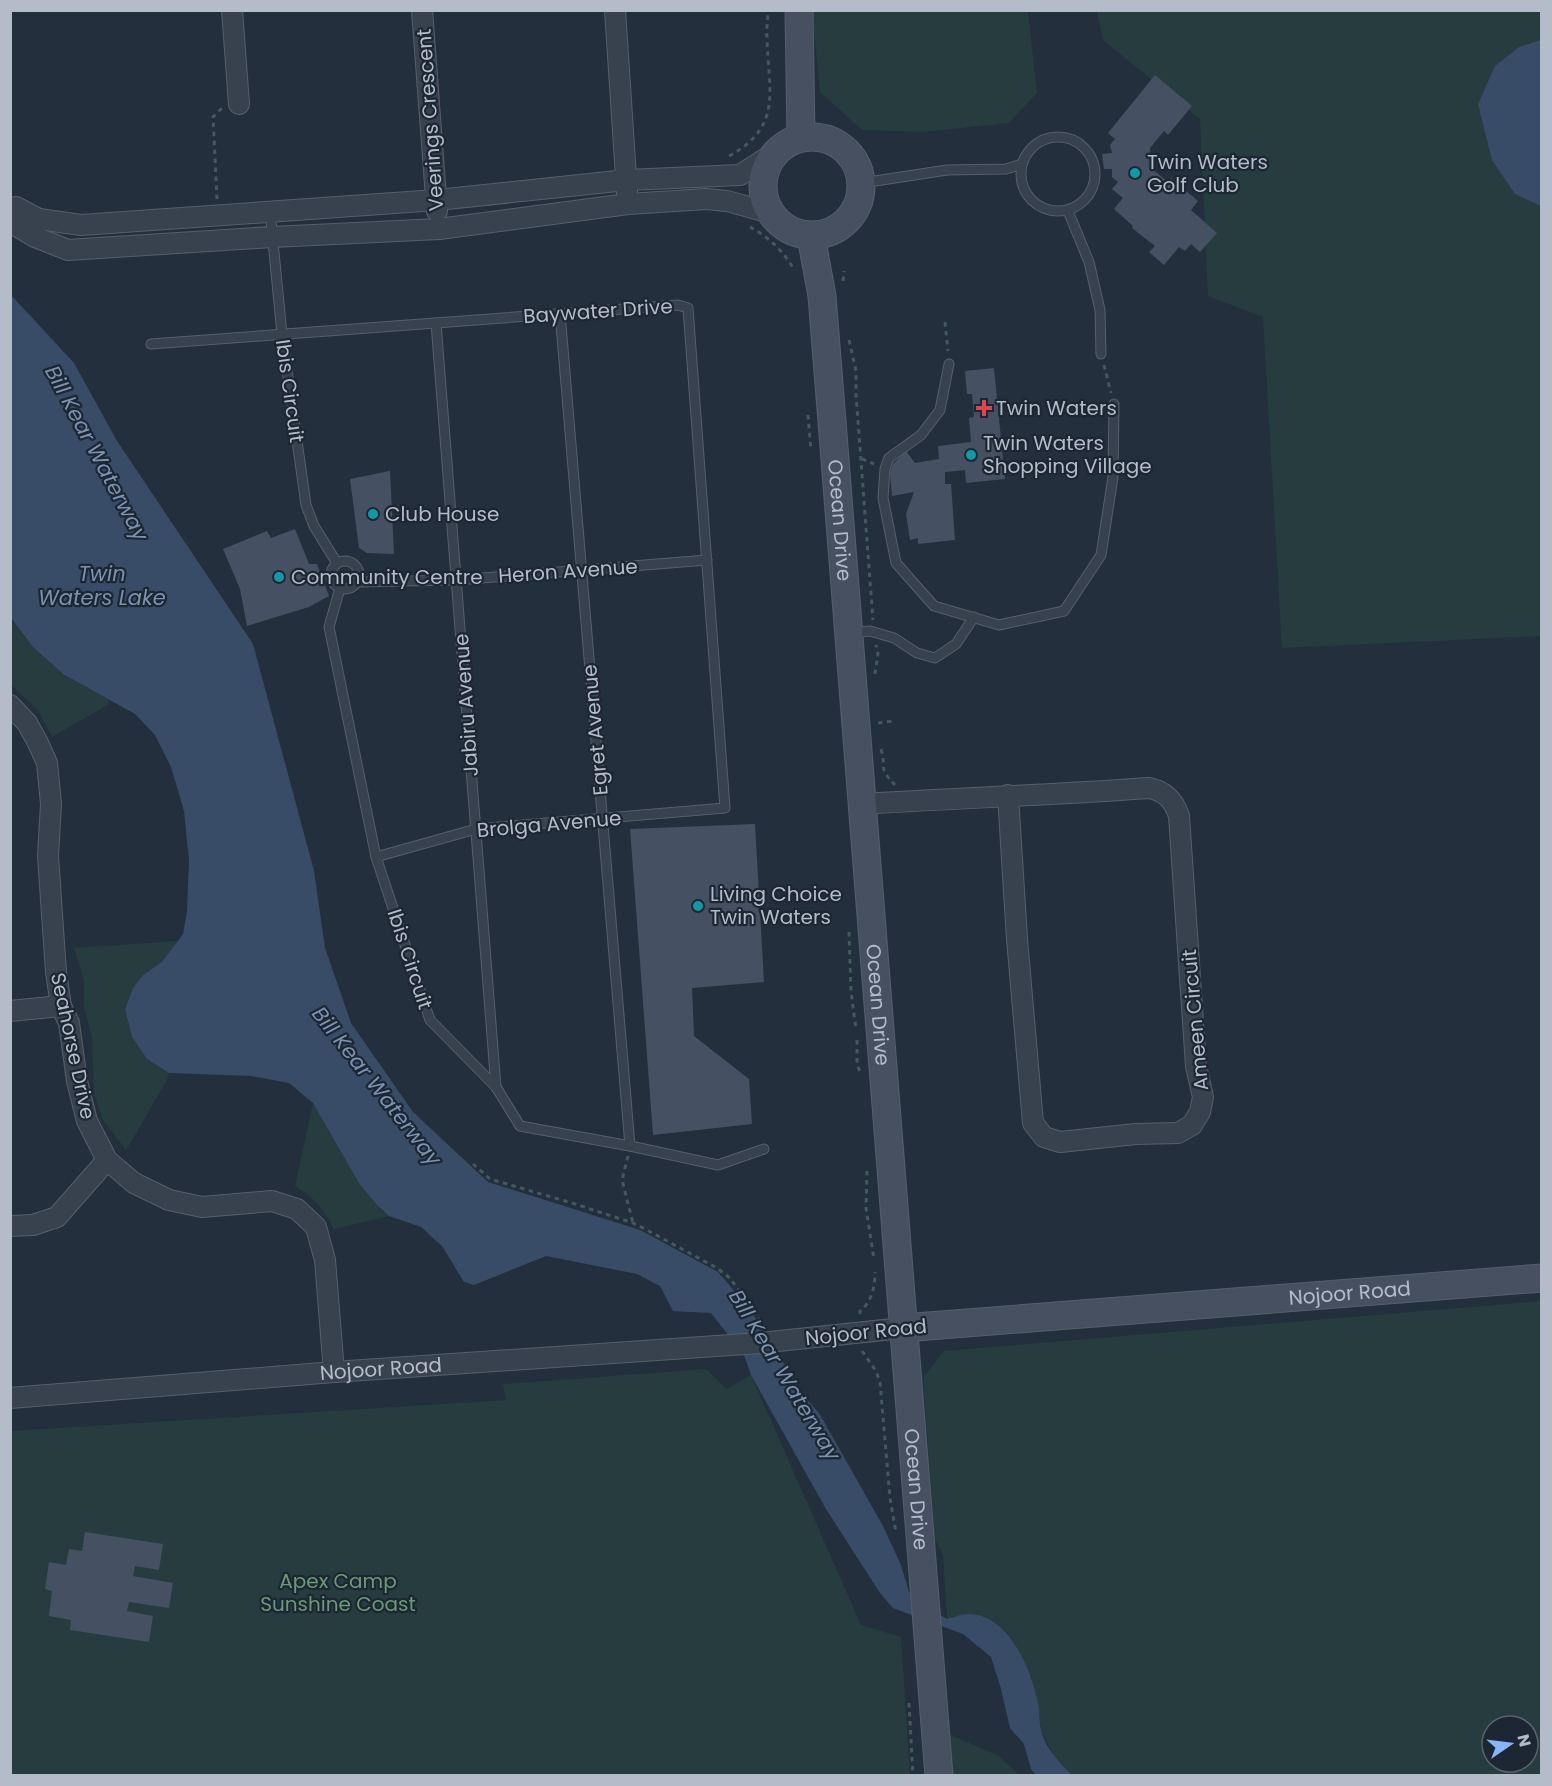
<svg xmlns="http://www.w3.org/2000/svg" width="1552" height="1786" viewBox="0 0 1552 1786" font-family="Poppins,sans-serif">
	<style>
		.green { fill: #263c3f; fill-rule: evenodd }
		.water { fill: #394c67 }
		.building { fill: #455162 }
		.lines { fill: none; stroke-linecap: round; stroke-linejoin: round }
		.lane-casing { stroke: #565f6c; stroke-width: 11 }
		.street-casing { stroke: #565f6c; stroke-width: 22 }
		.secondary-casing { stroke: #565f6c; stroke-width: 29 }
		.path { stroke: #44595c; stroke-width: 3; stroke-dasharray: 4.5 4.5; stroke-linecap: butt }
		.lane { stroke: #38414e; stroke-width: 9 }
		.street { stroke: #38414e; stroke-width: 20 }
		.secondary { stroke: #465061; stroke-width: 27 }
		.culture-dot { fill: #0f9aa8; stroke: #1d2633; stroke-width: 2 }
		.health-dot { fill: #e0444e; stroke: #1d2633; stroke-width: 2 }
		.labels { text-anchor: middle; dominant-baseline: central; stroke-width: 4.5; stroke-linejoin: round; paint-order: stroke }
		.street-label { font-size: 20px; fill: #b4bcc9; stroke: #1d2633 }
		.poi-label { font-size: 20px; fill: #b4bcc9; stroke: #1d2633; text-anchor: start }
		.park-label { font-size: 20px; fill: #6b9a76; stroke: #1d2633 }
		.water-label { font-size: 21px; font-style: italic; fill: #7c92b1; stroke: #1d2633 }
	</style>
	<rect width="100%" height="100%" fill="#242f3e"/>
	<!-- green -->
	<g class="green">
		<polygon points="812,11 1028,11 1037,93 1009,123 923,132 862,130 820,92"/>
		<polygon points="1097,11 1541,11 1541,636 1282,648 1263,317 1208,296 1200,119 1103,40"/>
		<polygon points="11,619 33,647 63,674 108,699 109,704 52,737 37,709 11,685"/>
		<polygon points="178,941 162,962 143,975 133,988 125,1009 132,1037 147,1059 169,1073 167,1080 126,1150 103,1120 94,1094 92,1038 84,1007 84,980 74,948"/>
		<path d="M 313,1103 L 376,1204 L 389,1216 L 334,1229 C 324,1210 314,1197 295,1186 Z"/>
		<path d="M 1541,1301 L 1541,1775 L 1072,1775 L 1054,1756 L 1041,1731 L 1038,1702 L 969,1614 L 947,1619 L 943,1555 L 935,1539 L 923,1378 L 944,1351 ZM 1492,1726 L 1528,1726 L 1528,1762 L 1492,1762 Z"/>
		<polygon points="706,1369 726,1389 751,1375 861,1625 901,1637 910,1775 11,1776 11,1431 506,1400 503,1384"/>
		<polygon points="944,1732 999,1756 1019,1775 949,1775"/>
	</g>
	<!-- water -->
	<g class="water">
		<polygon points="1541,40 1542,40 1541,206 1515,194 1492,160 1478,104 1495,66 1519,47"/>
		<path d="M 11,295 L 74,363 L 117,441 L 253,644 L 314,871 L 325,948 L 351,1023 L 413,1112 L 488,1182 L 640,1230 L 718,1272 L 749,1308 L 805,1397 L 819,1413 L 883,1526 L 901,1565 L 909,1592 L 918,1602 L 947,1619 C 954,1617 962,1614 969,1614 C 1009,1615 1031,1669 1038,1703 C 1040,1711 1039,1721 1041,1730 C 1045,1748 1060,1763 1072,1775 L 1036,1775 L 1031,1769 L 1024,1744 L 1010,1728 L 1001,1689 L 991,1657 L 963,1634 L 893,1608 L 880,1593 L 826,1509 L 751,1375 L 744,1355 L 711,1313 L 673,1311 L 660,1286 L 637,1274 L 546,1256 L 474,1285 L 464,1282 L 442,1246 L 421,1227 L 389,1216 L 376,1204 L 359,1183 L 313,1103 L 289,1083 L 251,1076 L 169,1073 L 147,1059 L 132,1037 L 125,1009 L 133,988 L 143,975 L 162,962 L 183,934 L 187,912 L 189,860 L 184,811 L 171,767 L 155,735 L 135,714 L 63,674 L 33,647 L 11,618 Z"/>
	</g>
	<!-- building -->
	<g class="building">
		<polygon points="1155,75 1192,106 1168,135 1164,131 1150,148 1151,168 1168,182 1171,178 1198,201 1191,210 1217,233 1200,252 1191,244 1185,251 1179,247 1164,265 1149,252 1155,246 1132,228 1133,226 1114,209 1123,198 1112,189 1118,182 1112,177 1112,169 1104,169 1102,154 1112,153 1110,145 1115,139 1108,133"/>
		<polygon points="994,368 1005,479 966,483 965,470 945,472 945,484 951,484 955,540 918,544 918,538 910,540 906,514 914,492 892,496 890,473 893,464 906,451 915,463 939,459 938,446 971,442 969,418 974,417 972,394 967,394 965,371"/>
		<polygon points="390,471 394,554 367,553 359,548 350,479"/>
		<polygon points="295,529 309,564 317,564 329,596 309,607 247,626 240,589 223,549 267,531 271,538"/>
		<polygon points="755,824 764,982 692,988 694,1036 749,1079 752,1124 653,1135 630,829"/>
		<polygon points="85,1532 163,1544 159,1570 135,1566 133,1576 173,1583 169,1608 129,1602 127,1611 153,1616 149,1642 70,1630 71,1620 49,1616 52,1591 45,1589 49,1562 66,1565 69,1549 82,1551"/>
	</g>
	<g class="lines">
		<defs>
			<g id="lane">
				<circle cx="1058" cy="174" r="37"/>
				<polyline points="862,183 947,170 1006,169 1022,164"/>
				<polyline points="270,211 282,334 306,505 314,526 337,563"/>
				<polyline points="1068,211 1089,262 1100,310 1101,354"/>
				<polyline points="560,313 630,1146"/>
				<polyline points="436,323 496,1087"/>
				<polyline points="151,344 678,305 688,308 725,808 476,829 376,857"/>
				<polyline points="949,364 940,410 921,435 889,458 885,469 883,498 896,563 934,606 999,625 1064,611 1101,555 1113,477 1114,404"/>
				<circle cx="345" cy="575" r="14"/>
				<polyline points="356,582 457,580 707,560"/>
				<polyline points="340,588 329,627 376,857 430,1020 496,1087 520,1126 630,1146 718,1165 764,1149"/>
				<polyline points="851,633 870,631 894,638 917,653 935,658 956,644 974,617"/>
			</g>
			<g id="street">
				<polyline points="232,10 239,104"/>
				<polyline points="422,10 437,211"/>
				<polyline points="615,10 627,192"/>
				<polyline points="10,208 16,207 39,219 81,225 437,200 627,180 740,175 776,152"/>
				<polyline points="10,222 35,237 68,250 272,237 439,229 628,204 706,199 727,201 771,213"/>
				<polyline points="10,705 27,723 38,743 47,763 51,804 48,856 56,972 61,1006 69,1023 77,1081 87,1121 107,1160 134,1183 169,1200 202,1207 272,1201 297,1209 316,1227 325,1260 334,1372"/>
				<path d="M 861,804 C 957,798 1053,795 1149,788 C 1166,791 1174,801 1179,816 L 1196,1066 L 1203,1097 L 1200,1112 L 1192,1125 L 1178,1133 L 1136,1134 L 1060,1142 L 1044,1137 L 1033,1123 L 1017,939 L 1008,795"/>
				<polyline points="10,1011 61,1006"/>
				<polyline points="10,1226 33,1225 57,1217 107,1160"/>
				<path id="s1" d="M 10,1398 L 334,1372 L 760,1343 L 903,1328"/>
			</g>
			<g id="secondary">
				<polyline points="799,10 801,137"/>
				<circle cx="812" cy="186" r="49"/>
				<path id="s2" d="M 811,236 L 822,296 L 831,409 L 939,1776"/>
				<path id="s3" d="M 903,1328 L 1542,1278"/>
			</g>
		</defs>
		<!-- lane casing -->
		<use href="#lane" class="lane-casing"/>
		<!-- street casing -->
		<use href="#street" class="street-casing"/>
		<!-- secondary casing -->
		<use href="#secondary" class="secondary-casing"/>
		<!-- path -->
		<g class="path">
			<path d="M 729,156 C 784,126 768,90 767,38 C 766,29 768,20 768,10"/>
			<polyline points="217,199 213,117 223,107"/>
			<path d="M 750,227 C 767,236 785,252 794,270"/>
			<polyline points="843,281 844,271"/>
			<polyline points="945,322 948,351"/>
			<polyline points="849,340 856,371 856,395 873,620"/>
			<polyline points="1104,365 1111,393"/>
			<polyline points="808,415 811,451"/>
			<polyline points="862,459 874,464"/>
			<polyline points="875,674 878,654 876,645"/>
			<polyline points="878,723 893,721"/>
			<path d="M 881,749 C 887,770 877,766 895,785"/>
			<polyline points="849,932 851,991 856,1030"/>
			<polyline points="857,1040 857,1064 860,1072"/>
			<polyline points="628,1156 622,1180 633,1223"/>
			<polyline points="473,1164 490,1179 572,1203 633,1223 645,1229 717,1268 730,1278 759,1319"/>
			<polyline points="867,1171 866,1208 874,1259"/>
			<path d="M 860,1314 L 860,1311 C 872,1302 875,1286 875,1272"/>
			<polyline points="862,1351 876,1371 880,1382 890,1498 896,1533"/>
			<polyline points="909,1703 913,1776"/>
		</g>
		<!-- lane -->
		<use href="#lane" class="lane"/>
		<!-- street -->
		<use href="#street" class="street"/>
		<!-- secondary -->
		<use href="#secondary" class="secondary"/>
	</g>
	<!-- markers -->
	<g class="culture-dot">
		<circle cx="1135" cy="173" r="6"/>
		<circle cx="971" cy="455" r="6"/>
		<circle cx="373" cy="514" r="6"/>
		<circle cx="279" cy="577" r="6"/>
		<circle cx="698" cy="906" r="6"/>
	</g>
	<path class="health-dot" d="M981 399h6v6h6v6h-6v6h-6v-6h-6v-6h6z"/>
	<g class="labels">
		<!-- street labels -->
		<g class="street-label">
			<text transform="translate(430 120) rotate(-94)">Veerings Crescent</text>
			<text transform="translate(598 311) rotate(-4)">Baywater Drive</text>
			<text transform="translate(290 391) rotate(82)">Ibis Circuit</text>
			<text stroke="none"><textPath href="#s2" startOffset="286">Ocean Drive</textPath></text>
			<text transform="translate(568 571) rotate(-4)">Heron Avenue</text>
			<text transform="translate(466 705) rotate(-94)">Jabiru Avenue</text>
			<text transform="translate(595 730) rotate(-95)">Egret Avenue</text>
			<text transform="translate(549 824) rotate(-5)">Brolga Avenue</text>
			<text transform="translate(410 959) rotate(72)">Ibis Circuit</text>
			<text stroke="none"><textPath href="#s2" startOffset="772">Ocean Drive</textPath></text>
			<text transform="translate(1195 1020) rotate(-95)">Ameen Circuit</text>
			<text transform="translate(73 1046) rotate(78)">Seahorse Drive</text>
			<text stroke="none"><textPath href="#s3" startOffset="448">Nojoor Road</textPath></text>
			<text transform="translate(866 1332) rotate(-6)">Nojoor Road</text>
			<text stroke="none"><textPath href="#s1" startOffset="372">Nojoor Road</textPath></text>
			<text stroke="none"><textPath href="#s2" startOffset="1258">Ocean Drive</textPath></text>
		</g>
		<!-- poi labels -->
		<g class="poi-label">
			<text x="1147" y="162">Twin Waters<tspan x="1147" dy="23">Golf Club</tspan></text>
			<text x="996" y="408">Twin Waters</text>
			<text x="983" y="443">Twin Waters<tspan x="983" dy="23">Shopping Village</tspan></text>
			<text x="385" y="514">Club House</text>
			<text x="291" y="577">Community Centre</text>
			<text x="710" y="894">Living Choice<tspan x="710" dy="23">Twin Waters</tspan></text>
		</g>
		<!-- park labels -->
		<g class="park-label">
			<text x="338" y="1581">Apex Camp<tspan x="338" dy="23">Sunshine Coast</tspan></text>
		</g>
		<!-- water labels -->
		<g class="water-label">
			<text transform="translate(97 453) rotate(62)">Bill Kear Waterway</text>
			<text x="102" y="573">Twin<tspan x="102" dy="24">Waters Lake</tspan></text>
			<text transform="translate(377 1086) rotate(52)">Bill Kear Waterway</text>
			<text transform="translate(785 1375) rotate(59)">Bill Kear Waterway</text>
		</g>
	</g>
	<!-- border -->
	<rect width="1552" height="1786" fill="none" stroke="#b4bcc9" stroke-width="24"/>
	<!-- north arrow -->
	<g transform="translate(1510 1744) rotate(76)"><circle r="28" fill="#1d2633" stroke="#59626f" stroke-width="1.5"/>
	<path d="M0-4.5L10 22L0 15L-10 22Z" fill="#8ab4f8"/>
	<text y="-9" font-size="16" font-weight="bold" text-anchor="middle" fill="#b4bcc9">N</text>
	</g>
</svg>
